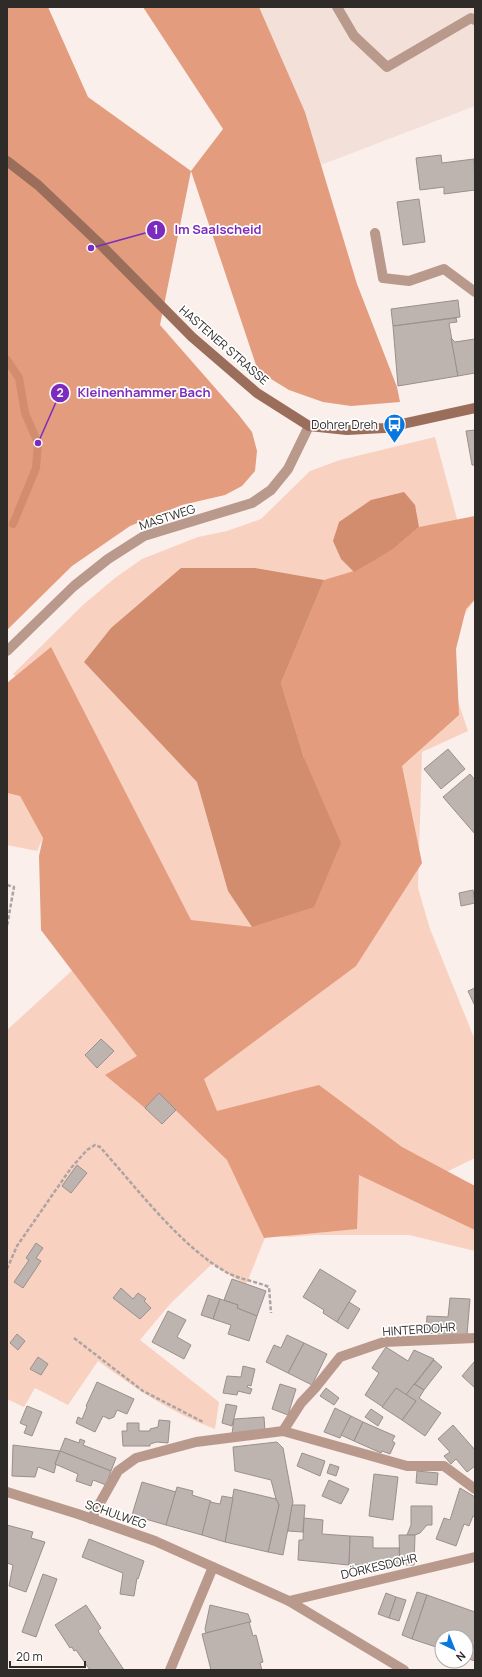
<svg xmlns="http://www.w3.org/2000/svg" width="482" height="1677" viewBox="0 0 482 1677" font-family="Manrope,sans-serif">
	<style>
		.built { fill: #f3e1d9 }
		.green { fill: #f9d1c0 }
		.forest { fill: #e39c7d }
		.water { fill: #d28c6e }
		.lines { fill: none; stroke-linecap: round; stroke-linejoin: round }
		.stream { stroke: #d28c6e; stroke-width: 8 }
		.building { fill: #bdb4b0; stroke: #99908c }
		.path { stroke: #aca4a1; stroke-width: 2.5; stroke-dasharray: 4 2; stroke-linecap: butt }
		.service { stroke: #b9998b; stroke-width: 10 }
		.minor { stroke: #b9998b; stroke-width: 10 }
		.secondary { stroke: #9b6e5b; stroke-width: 10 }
		.labels { text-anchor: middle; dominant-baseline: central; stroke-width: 3.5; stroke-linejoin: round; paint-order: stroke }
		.street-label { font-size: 12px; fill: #2e2b29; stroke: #fff }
		.poi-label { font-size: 12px; fill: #2e2b29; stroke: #fff; text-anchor: end }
		.leader { fill: none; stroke: #7b2cbf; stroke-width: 1.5 }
		.callout-dot { fill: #7b2cbf; stroke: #fff; stroke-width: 1.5 }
		.mark-label { font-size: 12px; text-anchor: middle; font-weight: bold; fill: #fff }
		.callout-label { font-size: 13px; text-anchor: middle; font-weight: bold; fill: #7b2cbf; stroke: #fff; stroke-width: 3.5; stroke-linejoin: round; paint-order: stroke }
	</style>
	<rect width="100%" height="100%" fill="#faefeb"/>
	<!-- built -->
	<polygon class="built" points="259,7 475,7 475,106 321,165 305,112"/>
	<!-- green -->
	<g class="green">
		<path d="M 435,437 L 467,556 L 475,553 L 475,600 L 467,610 L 457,630 L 453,651 L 457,698 L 468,731 L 422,752 L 418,888 L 430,929 L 475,1040 L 475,1158 L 438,1176 L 475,1201 L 475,1251 L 409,1235 L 315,1235 L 290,1237 L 266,1235 L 246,1285 L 212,1264 L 170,1304 L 140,1340 L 219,1402 L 215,1429 C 171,1413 135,1388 98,1361 L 68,1405 L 35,1388 L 24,1407 L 7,1399 L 7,1030 L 100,945 L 60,718 L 13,674 L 84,604 L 115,578 L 142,559 L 198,537 L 227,531 L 261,519 L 310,471 L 340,460 Z"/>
		<polygon points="7,793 20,796 43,838 37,851 7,845"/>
	</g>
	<!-- forest -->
	<g class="forest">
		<polygon points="7,7 48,7 88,97 191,171 223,129 143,7 259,7 305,112 357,284 397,387 400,402 351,406 323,402 289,390 258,371 191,171 160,325 238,414 252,432 257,451 255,471 242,486 225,495 182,505 130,526 72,566 7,630"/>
		<polygon points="475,516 475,599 466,609 456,649 459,715 402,766 422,863 356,966 204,1079 217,1111 319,1085 402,1147 475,1186 475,1230 359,1175 357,1229 264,1238 227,1160 159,1094 145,1108 105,1075 137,1056 41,930 39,856 43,838 20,796 7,793 7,683 51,647 191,920 252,927 304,758 281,683 324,580 354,571 392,550 419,527"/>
	</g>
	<!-- water -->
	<g class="water">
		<polygon points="404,492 415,505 419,527 392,550 354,572 341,559 333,541 339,522 371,500"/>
		<polygon points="181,568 255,568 324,580 281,683 304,758 341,843 314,907 252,927 228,891 197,782 84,662 111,628"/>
	</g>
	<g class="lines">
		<!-- stream -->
		<polyline class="stream" points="7,360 19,378 25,413 38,443 36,468 13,524"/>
	</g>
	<!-- building -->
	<g class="building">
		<polygon points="441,155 442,163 474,159 475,190 444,194 444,187 420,190 416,158"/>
		<polygon points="419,199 425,242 403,245 397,202"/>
		<polygon points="458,300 460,317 393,326 391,309"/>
		<polygon points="456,318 457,322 449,323 458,376 398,386 393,326"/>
		<polygon points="451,338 455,342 475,339 475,373 458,376"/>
		<polygon points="475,430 475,465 472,465 466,431"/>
		<polygon points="448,749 465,769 441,789 424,769"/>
		<polygon points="470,774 475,780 475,834 443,797"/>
		<polygon points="473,890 475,903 461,906 459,893"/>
		<polygon points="475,988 475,1006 468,991"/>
		<polygon points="101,1039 114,1051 97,1068 85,1055"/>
		<polygon points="159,1093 176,1110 162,1124 145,1108"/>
		<polygon points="77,1165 87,1173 71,1193 62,1186"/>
		<polygon points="36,1243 43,1248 36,1258 41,1261 23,1288 14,1282 29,1260 26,1258"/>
		<polygon points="320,1269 356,1291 337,1322 323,1313 324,1310 303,1297"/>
		<polygon points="232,1279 266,1291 257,1316 237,1308 238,1305 224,1300"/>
		<polygon points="121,1288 133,1299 138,1293 146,1299 144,1301 151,1308 140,1319 113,1298"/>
		<polygon points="208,1295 220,1299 213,1319 201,1315"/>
		<polygon points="450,1298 470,1299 467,1335 426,1333 427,1316 448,1317"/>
		<polygon points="220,1299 238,1305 237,1308 257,1316 249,1341 228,1334 231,1325 213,1319"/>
		<polygon points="349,1302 360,1309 348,1329 337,1322"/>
		<polygon points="168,1311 186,1320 177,1337 191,1345 184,1359 152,1342"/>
		<polygon points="17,1334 25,1341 18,1350 10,1343"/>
		<polygon points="287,1335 304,1343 288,1373 266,1362 274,1345 281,1348"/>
		<polygon points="304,1343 327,1354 312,1385 288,1373"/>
		<polygon points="386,1347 408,1361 414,1350 434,1359 406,1395 396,1388 383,1407 365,1395 379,1373 372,1368"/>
		<polygon points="38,1357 48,1364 41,1375 30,1369"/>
		<polygon points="434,1360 442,1367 424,1390 415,1384"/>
		<polygon points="474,1362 475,1363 475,1388 462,1376"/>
		<polygon points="243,1366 255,1369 251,1386 248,1385 247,1387 252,1389 250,1394 238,1391 237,1395 223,1393 227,1376 241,1377"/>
		<polygon points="97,1382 134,1399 127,1414 117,1410 114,1417 109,1419 103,1416 95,1432 76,1423 78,1417 82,1419 87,1407 86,1406"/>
		<polygon points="280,1384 296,1389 288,1415 272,1409"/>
		<polygon points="414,1384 424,1390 419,1398 441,1413 425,1436 402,1420 416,1401 406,1395"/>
		<polygon points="326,1388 339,1398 334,1405 320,1396"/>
		<polygon points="396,1388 416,1401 402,1420 382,1407"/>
		<polygon points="226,1404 237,1406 232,1426 222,1423"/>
		<polygon points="27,1406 42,1412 32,1436 24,1433 27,1426 20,1423"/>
		<polygon points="335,1408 351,1416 340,1438 324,1432"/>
		<polygon points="371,1409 383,1417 378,1426 365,1417"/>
		<polygon points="351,1416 363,1422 354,1441 341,1435"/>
		<polygon points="264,1417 265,1431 232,1434 234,1419"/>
		<polygon points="159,1420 170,1421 168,1443 157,1442 150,1444 150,1446 123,1446 122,1431 127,1431 127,1423 139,1423 139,1431 150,1431 150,1429 158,1427"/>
		<polygon points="363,1422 395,1436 392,1441 395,1443 390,1454 382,1451 381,1453 354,1441"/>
		<polygon points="453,1425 475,1450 475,1466 467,1472 456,1459 451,1464 444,1456 450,1452 438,1439"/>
		<polygon points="65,1438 79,1443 80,1439 85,1441 83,1445 116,1458 111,1471 60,1451"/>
		<polygon points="277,1442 283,1448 293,1502 283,1555 268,1552 279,1505 276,1499 271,1480 235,1471 233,1447"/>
		<polygon points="13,1445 60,1451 55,1464 56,1465 54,1473 38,1467 35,1477 12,1476"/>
		<polygon points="60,1451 111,1471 106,1485 93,1480 91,1486 76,1481 78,1474 55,1464"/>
		<polygon points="302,1453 325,1461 320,1476 297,1466"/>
		<polygon points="330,1464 339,1467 336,1476 327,1473"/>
		<polygon points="417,1471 438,1473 437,1485 416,1483"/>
		<polygon points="374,1474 398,1477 393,1520 369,1516"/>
		<polygon points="329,1480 349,1489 341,1504 322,1496"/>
		<polygon points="142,1482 176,1492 166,1525 132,1515"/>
		<polygon points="177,1487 193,1491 192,1495 211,1501 202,1535 166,1525"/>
		<polygon points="460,1488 475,1497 475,1517 473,1516 469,1526 464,1524 456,1546 436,1539 444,1518 450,1520"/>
		<polygon points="234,1489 276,1499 279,1505 268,1552 225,1542"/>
		<polygon points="222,1496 233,1498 225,1542 202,1535 210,1502 220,1504"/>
		<polygon points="292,1505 305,1505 303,1532 288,1531"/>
		<polygon points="411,1506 432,1506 432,1525 427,1525 420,1533 415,1535 407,1535 411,1525"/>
		<polygon points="304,1518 323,1520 322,1534 350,1536 349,1565 298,1560 299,1540 303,1540"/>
		<polygon points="7,1525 33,1532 31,1538 45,1542 26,1592 9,1586 13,1565 7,1563"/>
		<polygon points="399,1535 415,1535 414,1565 400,1565"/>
		<polygon points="350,1536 373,1537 373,1548 399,1548 400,1565 349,1565"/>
		<polygon points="89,1539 144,1561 138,1579 137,1578 134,1596 120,1594 123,1573 82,1557"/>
		<polygon points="43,1574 57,1579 36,1637 22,1632"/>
		<polygon points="417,1592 427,1595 412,1639 402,1635"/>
		<polygon points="386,1593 396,1597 389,1618 378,1614"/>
		<polygon points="427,1595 475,1612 475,1643 469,1659 466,1658 466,1637 442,1637 442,1649 412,1639"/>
		<polygon points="396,1597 406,1600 399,1621 389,1618"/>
		<polygon points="86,1605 101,1628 98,1631 124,1670 90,1670 76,1650 74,1651 72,1647 70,1648 55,1625"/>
		<polygon points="210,1605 248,1614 251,1622 206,1633 205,1629"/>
		<polygon points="249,1622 253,1636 256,1635 263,1662 260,1663 262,1670 211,1670 202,1634"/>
		<polygon points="475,1643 475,1661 469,1659"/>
	</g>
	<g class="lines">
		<!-- path -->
		<g class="path">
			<polyline points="7,885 14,887 7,926"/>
			<path d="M 7,1269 L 17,1246 L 71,1168 L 87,1150 L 95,1145 L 100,1147 C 136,1187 180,1246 226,1272 C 238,1279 255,1281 269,1287 L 271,1313"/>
			<polyline points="74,1338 143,1391 203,1422"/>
		</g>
		<!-- service -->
		<g class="service">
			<polyline points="337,7 354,36 387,67 471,18 475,20"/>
			<polyline points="375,233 383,278 409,281 444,269 475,292"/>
			<polyline points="283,1431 301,1403 316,1387 340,1357 384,1342 475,1338"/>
			<polyline points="91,1519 118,1471 136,1458 196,1442 283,1431 407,1466 444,1466 475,1489"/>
			<polyline points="170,1670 213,1567"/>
		</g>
		<!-- minor -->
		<g class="minor">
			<polyline points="7,651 74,586 108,559 144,536 252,503 271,490 288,469 309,426"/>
			<polyline points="7,1492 78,1514 155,1541 213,1567 289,1601 404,1670"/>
			<polyline points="289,1601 475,1557"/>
		</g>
		<!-- secondary -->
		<polyline class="secondary" points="7,161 38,185 99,243 192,337 257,393 309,426 347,430 384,428 475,408"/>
	</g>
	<!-- icons -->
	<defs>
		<symbol id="bus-pin" viewBox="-11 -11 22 30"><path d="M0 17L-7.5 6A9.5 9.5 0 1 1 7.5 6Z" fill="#0877df" stroke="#fff"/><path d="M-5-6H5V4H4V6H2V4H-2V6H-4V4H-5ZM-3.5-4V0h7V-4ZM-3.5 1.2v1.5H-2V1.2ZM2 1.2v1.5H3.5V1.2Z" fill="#fff"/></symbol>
	</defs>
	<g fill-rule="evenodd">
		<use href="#bus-pin" x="382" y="412" width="25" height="34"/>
	</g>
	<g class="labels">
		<!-- street labels -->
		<g class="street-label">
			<text transform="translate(224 345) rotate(41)">HASTENER STRASSE</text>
			<text transform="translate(167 517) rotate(-18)">MASTWEG</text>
			<text transform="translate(419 1329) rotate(-4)">HINTERDOHR</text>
			<text transform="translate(116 1514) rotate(19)">SCHULWEG</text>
			<text transform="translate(379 1566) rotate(-13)">DÖRKESDOHR</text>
		</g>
		<!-- poi labels -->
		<g class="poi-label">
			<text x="378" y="424">Dohrer Dreh</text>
		</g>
	</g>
	<!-- callouts -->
	<path class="leader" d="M91 248L156 230M38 443L60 393"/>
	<g class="callout-dot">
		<circle cx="91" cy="248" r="4"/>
		<circle cx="38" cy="443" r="4"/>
		<circle cx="156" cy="230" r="10"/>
		<circle cx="60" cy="393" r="10"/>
	</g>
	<g class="mark-label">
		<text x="156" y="234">1</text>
		<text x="60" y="397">2</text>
	</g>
	<g class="callout-label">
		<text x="218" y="234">Im Saalscheid</text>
		<text x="144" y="397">Kleinenhammer Bach</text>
	</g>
	<!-- border -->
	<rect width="482" height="1677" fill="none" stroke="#2e2b29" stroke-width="16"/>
	<!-- north arrow -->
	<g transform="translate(454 1649) rotate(137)"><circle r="19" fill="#ffffff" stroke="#abaaa9"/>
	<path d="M0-3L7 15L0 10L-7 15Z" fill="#0877df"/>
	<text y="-6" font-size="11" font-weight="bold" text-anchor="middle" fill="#2e2b29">N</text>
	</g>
	<!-- scale -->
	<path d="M10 1661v6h75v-6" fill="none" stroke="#2e2b29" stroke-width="2"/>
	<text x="16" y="1661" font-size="12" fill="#2e2b29" stroke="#ffffff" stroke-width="3" paint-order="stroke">20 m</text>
</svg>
